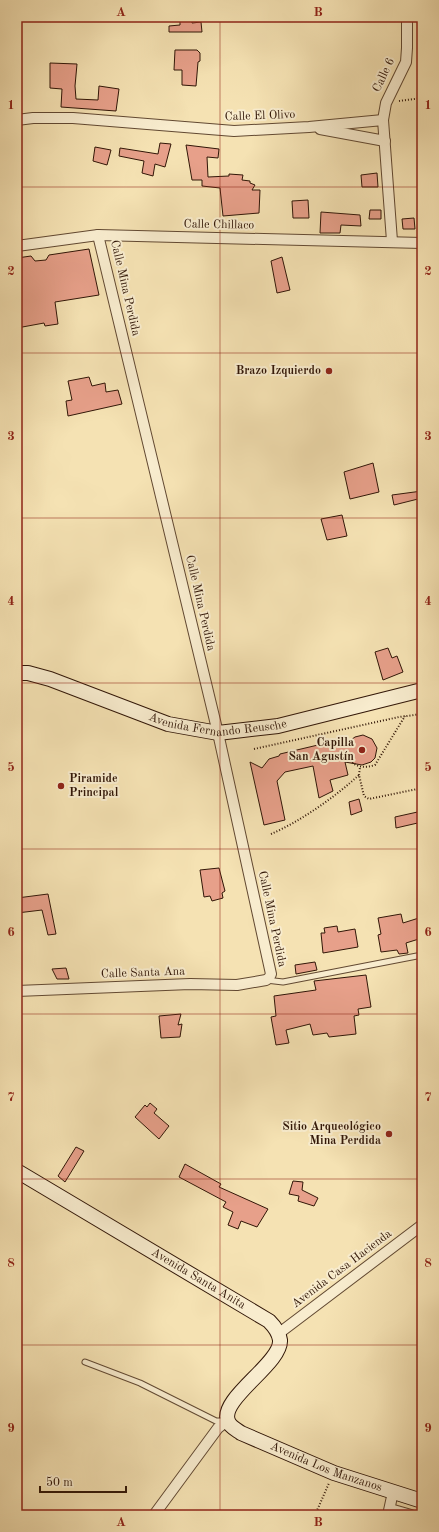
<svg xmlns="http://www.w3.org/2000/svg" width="439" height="1532" viewBox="0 0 439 1532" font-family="'Old Standard TT',serif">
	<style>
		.building { fill: #e7a08a; stroke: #311607 }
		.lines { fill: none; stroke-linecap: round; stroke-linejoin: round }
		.lane-casing { stroke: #624932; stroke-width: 7 }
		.street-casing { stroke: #624932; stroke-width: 12 }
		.secondary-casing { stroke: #311607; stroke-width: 16 }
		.path { stroke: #311607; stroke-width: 2; stroke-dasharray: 1 2; stroke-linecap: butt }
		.lane { stroke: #f8ecce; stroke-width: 5 }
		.street { stroke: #f8ecce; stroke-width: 10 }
		.secondary { stroke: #f8ecce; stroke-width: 14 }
		.grid { fill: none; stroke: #8f2418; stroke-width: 1; stroke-opacity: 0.55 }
		.poi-dot { fill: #8f2418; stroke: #f8ecce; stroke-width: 1.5 }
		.labels { text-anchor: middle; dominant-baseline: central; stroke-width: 4; stroke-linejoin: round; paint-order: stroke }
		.street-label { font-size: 12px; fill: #311607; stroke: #f8ecce }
		.poi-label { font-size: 12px; font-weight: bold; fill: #311607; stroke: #f8ecce; text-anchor: end }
		.neatline { fill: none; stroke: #8f2418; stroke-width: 1.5 }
		.grid-label { font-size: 13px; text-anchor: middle; font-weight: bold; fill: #8f2418 }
	</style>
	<rect width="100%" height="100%" fill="#f5e2b3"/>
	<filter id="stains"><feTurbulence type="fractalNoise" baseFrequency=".005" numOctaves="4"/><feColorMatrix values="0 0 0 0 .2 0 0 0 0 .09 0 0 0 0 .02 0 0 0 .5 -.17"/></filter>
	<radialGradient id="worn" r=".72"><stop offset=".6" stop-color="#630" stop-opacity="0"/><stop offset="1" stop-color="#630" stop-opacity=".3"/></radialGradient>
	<!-- building -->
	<g class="building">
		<polygon points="180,20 192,20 192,23 201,22 202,32 169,32 169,26 180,25"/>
		<polygon points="175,50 197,50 200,53 200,61 198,62 196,86 182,85 182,70 174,70"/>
		<polygon points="50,63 77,64 75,86 76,99 98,100 99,86 119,89 116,111 61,107 62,89 50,88"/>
		<polygon points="160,143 171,144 165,167 155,164 153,176 142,173 144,161 119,156 120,148 158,154"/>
		<polygon points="186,145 219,149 218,158 207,157 208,177 229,176 229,174 243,175 242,180 250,181 250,183 255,185 252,190 260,190 259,213 223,216 220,188 202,186 202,180 192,180"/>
		<polygon points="95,147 111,150 107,165 93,161"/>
		<polygon points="377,173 378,187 362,187 361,175"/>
		<polygon points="308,200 309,218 293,218 292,201"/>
		<polygon points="370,210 381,210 381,219 369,219"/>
		<polygon points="321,212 360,215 361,226 341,225 340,233 320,233"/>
		<polygon points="414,218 415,229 403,229 402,219"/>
		<polygon points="89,249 99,295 55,302 58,324 45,326 44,323 17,328 17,258 31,256 35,261 46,260 49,255"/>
		<polygon points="282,257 290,290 277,293 271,261"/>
		<polygon points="89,377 92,386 105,383 106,392 118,390 122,404 68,416 66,401 72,400 68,381"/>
		<polygon points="373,463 379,492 350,499 344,472"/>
		<polygon points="422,491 422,498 394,505 392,495"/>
		<polygon points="342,515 347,536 327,540 321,519"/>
		<polygon points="388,648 392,658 397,656 403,672 383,680 375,652"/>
		<polygon points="363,735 372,739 377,748 375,758 371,762 362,765 345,762 348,775 330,780 333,791 319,798 313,766 285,772 277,781 285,820 264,825 250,762 262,768 269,759 279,756 280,754 339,740 341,747 355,737"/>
		<polygon points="359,799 362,811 351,815 349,802"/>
		<polygon points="422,811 422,822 396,828 395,817"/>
		<polygon points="219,868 225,891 222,893 223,898 212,901 210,896 204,897 200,870"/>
		<polygon points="48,894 56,934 48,935 42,910 17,913 17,898"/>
		<polygon points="401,914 403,923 422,917 422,938 406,943 408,953 399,954 397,950 381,952 378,935 381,934 378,918"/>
		<polygon points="337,926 338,932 355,929 358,947 323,953 321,933 325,933 324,928"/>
		<polygon points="315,962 317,970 296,974 295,965"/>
		<polygon points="66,968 69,979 57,979 52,969"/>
		<polygon points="366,975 371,1007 358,1009 359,1015 354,1016 356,1034 329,1037 327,1033 313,1035 310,1024 286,1030 289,1043 276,1045 271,1017 276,1016 274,996 316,990 314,981"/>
		<polygon points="181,1014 178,1025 182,1024 180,1037 161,1038 159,1016"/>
		<polygon points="150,1103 157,1109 154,1113 169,1126 159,1139 135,1117 145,1105 147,1107"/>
		<polygon points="76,1147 84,1151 65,1182 58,1176"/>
		<polygon points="185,1164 221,1184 219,1187 268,1209 257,1227 241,1221 238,1229 228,1225 233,1212 223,1207 226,1202 179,1177"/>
		<polygon points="293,1181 303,1182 302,1190 318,1198 314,1206 298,1201 299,1196 289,1194"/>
	</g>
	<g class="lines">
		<defs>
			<g id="lane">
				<polyline points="266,980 283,982 422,955"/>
				<polyline points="85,1362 140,1383 216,1421 225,1421"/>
			</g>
			<g id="street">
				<polyline points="17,120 33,118 73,118 234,131 309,127 383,120 392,241"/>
				<polyline points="383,120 386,103 406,62 407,48 407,17"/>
				<polyline points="320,129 385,141"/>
				<polyline points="17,246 98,235 422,243"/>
				<polyline points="17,991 190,984 237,985 266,980 269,978 271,974 218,733 98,235"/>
				<polyline points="278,1334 422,1225"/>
				<polyline points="390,1509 411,1515"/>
				<polyline points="154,1515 218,1428 228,1420"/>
				<polyline points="388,1515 393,1492"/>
			</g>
			<g id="secondary">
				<path id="s1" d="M 17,673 L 28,673 L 50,679 L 168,724 L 218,733 L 278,726 L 422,690"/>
				<path id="s2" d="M 17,1171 L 269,1321 C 274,1326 279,1332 280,1340 C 282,1363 219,1399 228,1421 C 230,1427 237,1430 241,1433 L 334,1473 L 422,1501"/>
			</g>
		</defs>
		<!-- lane casing -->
		<use href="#lane" class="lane-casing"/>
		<!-- street casing -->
		<use href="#street" class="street-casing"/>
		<!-- secondary casing -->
		<use href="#secondary" class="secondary-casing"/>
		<!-- path -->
		<g class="path">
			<polyline points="399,101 422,98"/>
			<polyline points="254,749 399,717 422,714"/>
			<path d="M 350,760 C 357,768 365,768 375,765 L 405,716"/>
			<polyline points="359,775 360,767"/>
			<path d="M 271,834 C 301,821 335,797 359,775 L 364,796 L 369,799 L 422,788"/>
			<polyline points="315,1515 329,1483"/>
		</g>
		<!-- lane -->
		<use href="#lane" class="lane"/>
		<!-- street -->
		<use href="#street" class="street"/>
		<!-- secondary -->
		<use href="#secondary" class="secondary"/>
	</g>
	<!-- grid -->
	<path class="grid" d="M 220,17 L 220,1515M 17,187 L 422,187M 17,353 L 422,353M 17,518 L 422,518M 17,683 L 422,683M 17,849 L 422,849M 17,1014 L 422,1014M 17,1179 L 422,1179M 17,1345 L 422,1345"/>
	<!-- markers -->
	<g class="poi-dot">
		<circle cx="329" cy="371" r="4"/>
		<circle cx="362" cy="750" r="4"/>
		<circle cx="61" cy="786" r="4"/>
		<circle cx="389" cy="1134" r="4"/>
	</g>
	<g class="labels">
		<!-- street labels -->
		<g class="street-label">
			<text transform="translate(384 75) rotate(-65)">Calle 6</text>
			<text transform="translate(260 116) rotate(-2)">Calle El Olivo</text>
			<text transform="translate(219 225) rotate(1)">Calle Chillaco</text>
			<text transform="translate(125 288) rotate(77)">Calle Mina Perdida</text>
			<text transform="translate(200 603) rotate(77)">Calle Mina Perdida</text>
			<text stroke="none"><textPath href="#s1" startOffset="210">Avenida Fernando Reusche</textPath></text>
			<text transform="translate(272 919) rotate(78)">Calle Mina Perdida</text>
			<text transform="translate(143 973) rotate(-2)">Calle Santa Ana</text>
			<text transform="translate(342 1269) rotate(-37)">Avenida Casa Hacienda</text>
			<text stroke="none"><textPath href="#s2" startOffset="211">Avenida Santa Anita</textPath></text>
			<text stroke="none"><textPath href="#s2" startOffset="525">Avenida Los Manzanos</textPath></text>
		</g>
		<!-- poi labels -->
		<g class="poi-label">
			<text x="321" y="371">Brazo Izquierdo</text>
			<text x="354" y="743">Capilla<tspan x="354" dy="14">San Agustín</tspan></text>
			<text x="69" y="779" text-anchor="start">Piramide<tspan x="69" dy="14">Principal</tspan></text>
			<text x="381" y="1127">Sitio Arqueológico<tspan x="381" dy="14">Mina Perdida</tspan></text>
		</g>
	</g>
	<!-- margin -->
	<rect width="439" height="1532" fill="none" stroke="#f5e2b3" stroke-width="44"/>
	<!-- scale -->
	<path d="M40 1486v6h86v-6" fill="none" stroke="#311607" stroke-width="2"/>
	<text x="46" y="1486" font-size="12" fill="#311607" stroke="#f8ecce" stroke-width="3" paint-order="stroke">50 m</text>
	<rect x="22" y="22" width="395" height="1488" class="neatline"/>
	<g class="grid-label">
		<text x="121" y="16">A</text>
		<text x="318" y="16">B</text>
		<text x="11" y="109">1</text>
		<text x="428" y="109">1</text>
		<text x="11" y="275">2</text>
		<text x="428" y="275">2</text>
		<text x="11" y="440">3</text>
		<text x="428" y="440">3</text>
		<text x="11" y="605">4</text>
		<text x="428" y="605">4</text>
		<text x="11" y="771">5</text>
		<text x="428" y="771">5</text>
		<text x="11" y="936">6</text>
		<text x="428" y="936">6</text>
		<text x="11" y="1101">7</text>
		<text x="428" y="1101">7</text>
		<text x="11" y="1267">8</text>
		<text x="428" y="1267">8</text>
		<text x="11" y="1432">9</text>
		<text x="428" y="1432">9</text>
		<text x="121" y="1526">A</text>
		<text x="318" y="1526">B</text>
	</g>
	<rect width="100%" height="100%" filter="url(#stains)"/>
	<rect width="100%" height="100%" fill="url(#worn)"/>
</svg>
